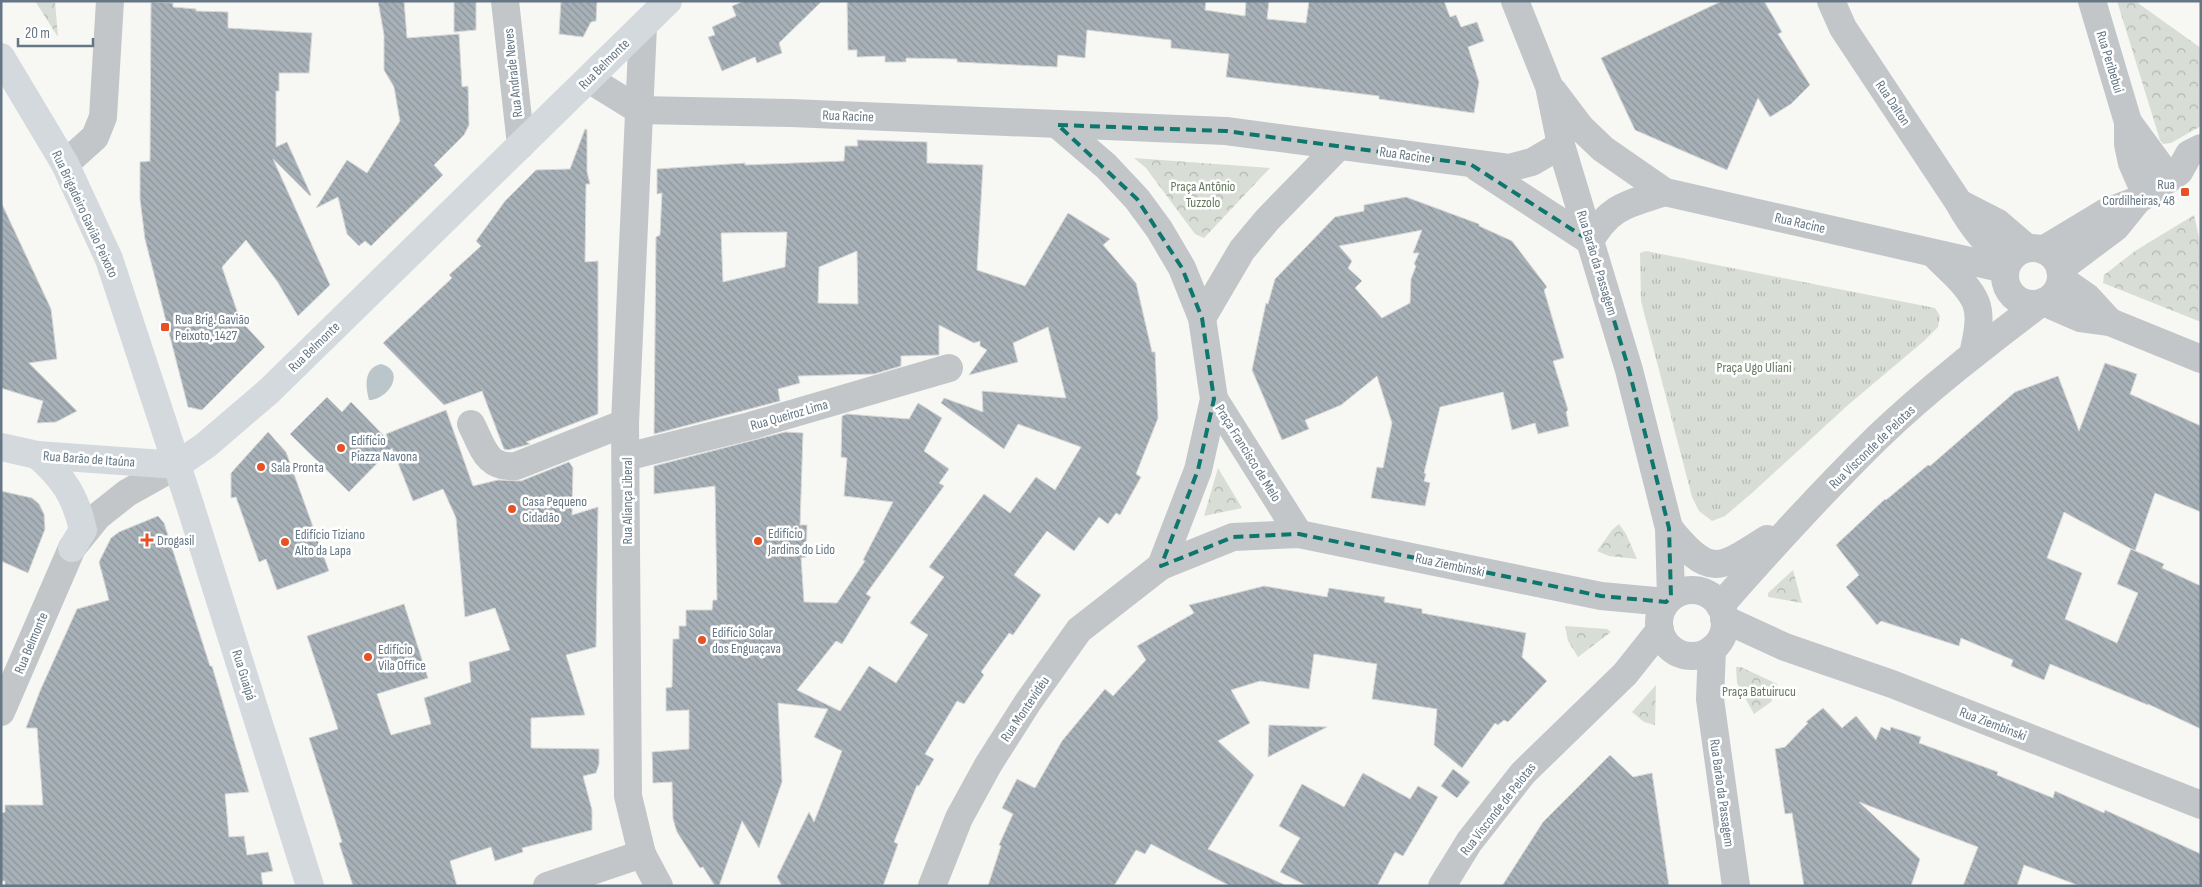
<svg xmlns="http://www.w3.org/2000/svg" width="2202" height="887" viewBox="0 0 2202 887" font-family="'Sofia Sans Condensed',sans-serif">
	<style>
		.grass { fill: url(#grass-tufts) }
		.park { fill: url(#park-crowns) }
		.water { fill: #bac6ca }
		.building { fill: url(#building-back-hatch); stroke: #d8d8d6; fill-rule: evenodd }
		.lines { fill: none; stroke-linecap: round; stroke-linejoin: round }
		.minor { stroke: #c2c6c9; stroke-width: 28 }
		.major { stroke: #d4d9dd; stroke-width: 28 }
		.marked { fill: none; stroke: #0f766e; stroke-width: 4; stroke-dasharray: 10 6; stroke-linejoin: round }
		.poi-dot { fill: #e75124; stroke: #fff; stroke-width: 2 }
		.labels { text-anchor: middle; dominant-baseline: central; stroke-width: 5; stroke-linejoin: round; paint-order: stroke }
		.street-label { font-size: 14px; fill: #657785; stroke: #fff }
		.poi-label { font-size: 14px; fill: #657785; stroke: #fff; text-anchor: start }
		.park-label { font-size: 14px; fill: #657760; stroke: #fff }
	</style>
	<defs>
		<pattern id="grass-tufts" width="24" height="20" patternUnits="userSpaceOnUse" patternTransform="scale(1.25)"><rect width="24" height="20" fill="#d8ded5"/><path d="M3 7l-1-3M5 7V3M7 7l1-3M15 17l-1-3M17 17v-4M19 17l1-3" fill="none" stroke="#b3b9b2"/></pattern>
		<pattern id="park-crowns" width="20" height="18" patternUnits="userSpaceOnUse" patternTransform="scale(1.25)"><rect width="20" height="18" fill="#d8ded5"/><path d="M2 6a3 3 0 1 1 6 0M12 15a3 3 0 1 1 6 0" fill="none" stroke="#b3b9b2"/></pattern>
		<pattern id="building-back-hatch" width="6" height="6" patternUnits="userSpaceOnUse" patternTransform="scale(1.25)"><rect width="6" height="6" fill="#a8b1b7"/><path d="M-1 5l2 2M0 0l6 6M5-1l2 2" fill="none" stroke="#8c959a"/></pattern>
	</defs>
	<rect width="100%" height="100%" fill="#f7f7f4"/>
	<!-- grass -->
	<polygon class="grass" points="1646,251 1935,308 1940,316 1938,327 1924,341 1848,405 1752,493 1725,516 1712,521 1699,511 1692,497 1641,301 1640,253"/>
	<!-- park -->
	<g class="park">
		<polygon points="35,1 55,1 58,37"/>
		<polygon points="2117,1 2135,1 2201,48 2201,126 2171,143 2163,144 2160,140"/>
		<polygon points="1134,158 1270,168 1204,238 1195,234 1146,168"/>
		<polygon points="2194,215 2201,246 2201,322 2103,283 2104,275 2135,251"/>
		<polygon points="1218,468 1242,508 1204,516"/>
		<polygon points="1619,524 1626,534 1637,559 1609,556 1597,551 1612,530"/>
		<polygon points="1793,570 1802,603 1768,597 1768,593"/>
		<polygon points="1565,626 1607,629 1611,632 1578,657 1568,641"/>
		<polygon points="1736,667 1741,667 1777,684 1771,702 1754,714 1737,683"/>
		<polygon points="1656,685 1655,725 1644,722 1632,712"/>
	</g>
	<!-- water -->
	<path class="water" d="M 381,364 C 407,371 388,400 369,400 C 365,385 364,368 381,364 Z"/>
	<!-- building -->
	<g class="building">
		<polygon points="378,1 404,1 407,38 459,34 462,87 468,86 469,125 464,135 434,165 443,175 371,246 365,241 359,246 347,234 338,197 316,208 347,160 367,173 400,121 394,87 384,70 384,35"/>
		<polygon points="454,1 476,1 476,30 454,32"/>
		<polygon points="561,1 597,1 596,21 591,22 583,37 559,34"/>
		<polygon points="744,1 822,1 779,43 782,53 757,63 755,57 722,71 708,37 715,35 712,27 736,16 732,6"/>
		<polygon points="847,1 1206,1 1205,10 1245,16 1246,1 1269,1 1267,19 1306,23 1309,1 1444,1 1450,17 1456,15 1461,27 1477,22 1484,41 1468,47 1479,82 1474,113 1379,99 1379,96 1226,77 1229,54 1171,48 1171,40 1087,30 1085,58 1058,55 1057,67 957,62 957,59 906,58 906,62 885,62 885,56 857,57 857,50 848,50"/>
		<polygon points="1722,1 1764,1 1782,32 1778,34 1810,85 1791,104 1770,117 1758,98 1727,170 1635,130 1601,58"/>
		<polygon points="151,2 173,3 173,7 196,9 196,11 228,12 228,28 312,33 309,73 279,73 279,91 276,91 276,147 287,142 311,195 310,196 273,159 330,285 298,316 277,281 246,240 222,267 240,320 265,347 202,410 188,407 145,239 140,199 140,162 150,161"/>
		<polygon points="585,129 587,130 587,172 590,184 586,184 585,262 598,261 598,414 526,442 530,444 508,450 504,449 482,391 444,405 383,343 452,278 449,275 481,246 476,241 505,201 536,170 570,169"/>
		<path d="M 857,140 L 927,142 L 927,163 L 983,165 L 977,270 L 1025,286 L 1068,213 L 1110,239 L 1103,245 L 1136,283 L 1152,352 L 1155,352 L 1158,418 L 1136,474 L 1141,477 L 1120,515 L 1116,513 L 1108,524 L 1099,517 L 1074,551 L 1047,531 L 1014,575 L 1041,595 L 1013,635 L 1009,633 L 981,672 L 984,675 L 964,704 L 957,701 L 925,754 L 934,759 L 919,786 L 917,785 L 894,842 L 898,844 L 883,886 L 782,886 L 777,877 L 809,812 L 814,822 L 842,751 L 814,737 L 828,709 L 778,703 L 782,782 L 759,848 L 742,821 L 719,886 L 715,886 L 703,867 L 700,868 L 677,832 L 673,819 L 672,782 L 653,783 L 652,752 L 689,749 L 689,710 L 666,711 L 666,688 L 672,687 L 673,639 L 679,639 L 679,626 L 686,626 L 686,610 L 712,610 L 713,600 L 717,600 L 715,486 L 654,494 L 654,466 L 785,432 L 803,433 L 800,525 L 807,525 L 806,557 L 801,558 L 804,602 L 837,603 L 865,561 L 863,560 L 893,502 L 844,496 L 847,458 L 841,457 L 842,416 L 847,414 L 909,419 L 918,403 L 942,418 L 924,451 L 949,469 L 939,483 L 944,486 L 866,594 L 871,597 L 842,644 L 836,641 L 797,690 L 840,711 L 869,666 L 896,683 L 928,635 L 910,623 L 944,577 L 929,567 L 984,494 L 1010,513 L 1036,477 L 1055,490 L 1081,447 L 1018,424 L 1004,449 L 941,403 L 944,398 L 983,412 L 982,391 L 1066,398 L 1048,327 L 1013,343 L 1018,362 L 969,375 L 987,350 L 980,346 L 980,341 L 974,343 L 939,325 L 939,355 L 901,356 L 901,366 L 874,374 L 798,376 L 800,383 L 778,389 L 780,401 L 654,434 L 656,237 L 660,235 L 662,193 L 657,194 L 657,169 L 745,163 L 745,165 L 844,161 L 845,146 L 858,146 ZM 787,232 L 785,267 L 723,282 L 721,233 ZM 857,251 L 858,304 L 818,303 L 819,267 Z"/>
		<path d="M 1406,197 L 1479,224 L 1479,226 L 1512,241 L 1547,287 L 1544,290 L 1564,358 L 1553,361 L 1568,410 L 1566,412 L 1569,426 L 1538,434 L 1535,423 L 1512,430 L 1503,392 L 1440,407 L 1424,473 L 1426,474 L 1424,481 L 1430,483 L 1425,506 L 1371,498 L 1377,467 L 1383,468 L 1392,423 L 1377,376 L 1341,405 L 1305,420 L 1309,429 L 1282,440 L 1252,370 L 1266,303 L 1268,304 L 1275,279 L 1335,217 L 1364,211 L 1364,205 ZM 1422,230 L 1413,253 L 1419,253 L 1414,264 L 1416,266 L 1411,279 L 1410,303 L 1382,318 L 1355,288 L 1362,281 L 1348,268 L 1352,261 L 1339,246 Z"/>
		<polygon points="1,202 51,309 57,359 29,363 77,411 56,422 37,423 43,401 1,388"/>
		<polygon points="2105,363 2137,374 2130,394 2201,426 2201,512 2155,493 2135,551 2064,512 2047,558 2082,573 2065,619 2117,643 2138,593 2117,584 2131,549 2164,564 2162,568 2201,586 2201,729 2148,704 2148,705 2050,664 2044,680 2011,666 2013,660 1961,638 1959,646 1881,621 1877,625 1846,587 1859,575 1836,545 1885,499 1886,500 1928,465 1930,466 2015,392 2058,376 2079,431"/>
		<polygon points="327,397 342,412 351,402 388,440 386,434 446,410 473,486 498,480 521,481 569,462 573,468 572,515 598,507 596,647 566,655 585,715 531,718 531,748 599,749 599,764 596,773 583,776 592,810 592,830 522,848 523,852 495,861 491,847 450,861 457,886 353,886 339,843 342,842 336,823 309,738 338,729 307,636 404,604 428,678 377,694 391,735 431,724 424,698 471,682 469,662 510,650 495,608 465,617 456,518 443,489 413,501 392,448 349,492 290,434"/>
		<polygon points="268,432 286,452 329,571 277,590 266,559 259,562 236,497 231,498 231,473"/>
		<polygon points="1,491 32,498 39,504 44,514 45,529 28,573 1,561"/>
		<polygon points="158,516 164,523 210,666 212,666 249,792 225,794 229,837 244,836 247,855 268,852 273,871 261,873 263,886 5,886 5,881 1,881 1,813 5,812 5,805 43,805 37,728 26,728 40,691 77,609 109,600 99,562 111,538 119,532"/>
		<polygon points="1264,586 1327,597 1329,588 1385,597 1384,602 1422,609 1422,613 1526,633 1522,657 1547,681 1508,722 1504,720 1498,725 1495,723 1462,768 1434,745 1437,709 1372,699 1377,664 1314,654 1309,689 1260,681 1231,690 1250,723 1218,741 1254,775 1208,849 1287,886 1230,886 1151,844 1145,854 1136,850 1114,886 988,886 1001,846 999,845 1013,814 1002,808 1017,779 1035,788 1062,741 1105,689 1113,696 1146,660 1137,646 1194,613 1189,605"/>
		<polygon points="1823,708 1842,728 1856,716 1876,740 1881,727 1890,731 1891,727 1921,737 1919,743 1998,772 1997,775 2053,798 2055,791 2104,813 2105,810 2201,854 2201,886 2080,886 2024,865 2017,886 1963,886 1978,847 1859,802 1920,859 1911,886 1804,886 1792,813 1785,814 1775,749 1785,747 1808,723 1806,722"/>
		<polygon points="1269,725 1327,727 1268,757"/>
		<polygon points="1610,755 1633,777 1652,773 1669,886 1502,886 1543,822"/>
		<polygon points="1453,769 1470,782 1457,798 1441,786"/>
		<polygon points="1363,773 1410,799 1418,786 1438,797 1403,856 1395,852 1377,886 1307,886 1280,872 1300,838 1279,826 1302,784 1344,807"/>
	</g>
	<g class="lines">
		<!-- minor -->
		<g class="minor">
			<polyline points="505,1 521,145"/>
			<polyline points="1515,1 1549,86 1561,145 1629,370 1669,528 1671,597"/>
			<path d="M 1831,1 L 1843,28 L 1959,203 C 1972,227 1987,244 2007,263"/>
			<polyline points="2092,1 2128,122 2128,144 2132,163 2146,195"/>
			<polyline points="643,26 625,423 628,796 642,854 659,886"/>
			<polyline points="589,79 639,110"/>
			<polyline points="1553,91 1581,128 1603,149 1665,192 2005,269"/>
			<polyline points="639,110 791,113 1226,131 1509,168 1532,162 1561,145"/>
			<polyline points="2128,122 2169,178"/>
			<polyline points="1058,125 1106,166 1137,199 1159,229 1182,268 1202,318 1214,399 1198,470 1161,566"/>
			<polyline points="65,164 95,137 103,117 110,1"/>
			<polyline points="1478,168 1590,241"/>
			<polyline points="1959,203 1998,223 2027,248"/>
			<path d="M 1590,241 C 1610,205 1629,204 1665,192"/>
			<circle cx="2033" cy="276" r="28"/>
			<polyline points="2043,250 2106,212 2138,200 2179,172 2189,154 2201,148"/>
			<path d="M 1935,255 C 1948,269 1969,285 1976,303 C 1982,319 1976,339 1973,355"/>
			<polyline points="2060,269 2116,227 2137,201"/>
			<polyline points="2061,279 2087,297 2110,322"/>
			<polyline points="2043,302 2080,318 2110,322 2201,359"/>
			<polyline points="1202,318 1242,250 1267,220 1339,146"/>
			<polyline points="1214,399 1299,534"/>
			<path d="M 471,424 C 483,447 486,469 516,466 L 625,423"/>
			<polyline points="626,457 750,426 949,368"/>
			<path d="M 1669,528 C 1709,578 1719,570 1767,539"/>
			<circle cx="1692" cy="623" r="33"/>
			<path d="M 1720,606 C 1771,548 1823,491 1878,437 C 1928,389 1984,346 2039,304"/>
			<polyline points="1724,619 1785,647 1892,684 2201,805"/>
			<polyline points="1712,649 1710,699 1736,886"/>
			<polyline points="1,712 72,548 98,516 127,493 177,465"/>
			<polyline points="547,886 642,854"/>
			<polyline points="932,886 959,818 988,765 1028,702 1079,630 1161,566 1233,537 1299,534 1601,596 1666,602"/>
			<polyline points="1442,886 1469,842 1523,773 1625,674 1660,630"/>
		</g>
		<!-- major -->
		<g class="major">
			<polyline points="1,57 65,164 109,259 191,508 310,886"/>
			<polyline points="1,447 37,455 177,465"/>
			<path d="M 37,455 C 63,477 76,497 83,530 L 72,548"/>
			<polyline points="177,465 206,445 269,391 668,1"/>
		</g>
	</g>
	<!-- marked area -->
	<path class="marked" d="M 1058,125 L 1226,131 L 1470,164 L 1590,241 L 1629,370 L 1669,528 L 1671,597 L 1666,602 L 1601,596 L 1299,534 L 1233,537 L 1161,566 L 1198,470 L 1214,399 L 1202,318 L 1182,268 L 1137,199 Z"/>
	<!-- markers -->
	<g class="poi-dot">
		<rect x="2180" y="187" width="10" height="10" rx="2.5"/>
		<rect x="160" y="322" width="10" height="10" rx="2.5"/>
		<circle cx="341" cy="448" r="5"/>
		<circle cx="261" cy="467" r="5"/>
		<circle cx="512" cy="509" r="5"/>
		<path d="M144.5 532.5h5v5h5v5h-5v5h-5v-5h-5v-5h5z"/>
		<circle cx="758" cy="541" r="5"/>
		<circle cx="285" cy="542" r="5"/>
		<circle cx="702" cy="640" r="5"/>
		<circle cx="368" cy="657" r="5"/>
	</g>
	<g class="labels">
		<!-- street labels -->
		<g class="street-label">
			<text transform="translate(2110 62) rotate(73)">Rua Peribebui</text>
			<text transform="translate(604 64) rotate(-45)">Rua Belmonte</text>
			<text transform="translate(513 73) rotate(-96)">Rua Andrade Neves</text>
			<text transform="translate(1893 103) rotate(56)">Rua Dalton</text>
			<text transform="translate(848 116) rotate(2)">Rua Racine</text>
			<text transform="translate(1405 155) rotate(8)">Rua Racine</text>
			<text transform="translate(85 214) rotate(65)">Rua Brigadeiro Gavião Peixoto</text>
			<text transform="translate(1800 223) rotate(13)">Rua Racine</text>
			<text transform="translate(1597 263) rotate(73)">Rua Barão da Passagem</text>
			<text transform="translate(314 347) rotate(-44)">Rua Belmonte</text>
			<text transform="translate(789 415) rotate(-16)">Rua Queiroz Lima</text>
			<text transform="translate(1872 447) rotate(-44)">Rua Visconde de Pelotas</text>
			<text transform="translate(1248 453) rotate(58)">Praça Francisco de Melo</text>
			<text transform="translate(89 459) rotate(4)">Rua Barão de Itaúna</text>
			<text transform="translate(627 501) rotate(-90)">Rua Aliança Liberal</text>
			<text transform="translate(1450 565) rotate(12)">Rua Ziembinski</text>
			<text transform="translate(31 643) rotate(-67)">Rua Belmonte</text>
			<text transform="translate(244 675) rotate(73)">Rua Guaipá</text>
			<text transform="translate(1025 709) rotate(-56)">Rua Montevidéu</text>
			<text transform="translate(1993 724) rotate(21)">Rua Ziembinski</text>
			<text transform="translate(1722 793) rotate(82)">Rua Barão da Passagem</text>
			<text transform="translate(1498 809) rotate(-52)">Rua Visconde de Pelotas</text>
		</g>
		<!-- poi labels -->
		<g class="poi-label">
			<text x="2175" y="184" text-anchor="end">Rua<tspan x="2175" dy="16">Cordilheiras, 48</tspan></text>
			<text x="175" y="319">Rua Brig. Gavião<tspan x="175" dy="16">Peixoto, 1427</tspan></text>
			<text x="351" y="440">Edifício<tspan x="351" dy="16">Piazza Navona</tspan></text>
			<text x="271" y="467">Sala Pronta</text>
			<text x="522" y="501">Casa Pequeno<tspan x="522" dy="16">Cidadão</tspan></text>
			<text x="768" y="533">Edifício<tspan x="768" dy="16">Jardins do Lido</tspan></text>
			<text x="295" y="534">Edifício Tiziano<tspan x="295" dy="16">Alto da Lapa</tspan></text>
			<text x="157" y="540">Drogasil</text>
			<text x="712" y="632">Edifício Solar<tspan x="712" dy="16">dos Enguaçava</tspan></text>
			<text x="378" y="649">Edifício<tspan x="378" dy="16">Vila Office</tspan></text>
		</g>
		<!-- park labels -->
		<g class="park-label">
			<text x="1203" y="186">Praça Antônio<tspan x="1203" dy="16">Tuzzolo</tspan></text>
			<text x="1754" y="367">Praça Ugo Uliani</text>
			<text x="1759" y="691">Praça Batuirucu</text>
		</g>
	</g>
	<!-- border -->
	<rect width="2202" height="887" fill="none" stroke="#657785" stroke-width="5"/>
	<!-- scale -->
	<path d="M18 38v8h75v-8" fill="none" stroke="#657785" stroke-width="2.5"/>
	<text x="25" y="38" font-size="15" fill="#657785" stroke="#ffffff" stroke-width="4" paint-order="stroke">20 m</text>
</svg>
